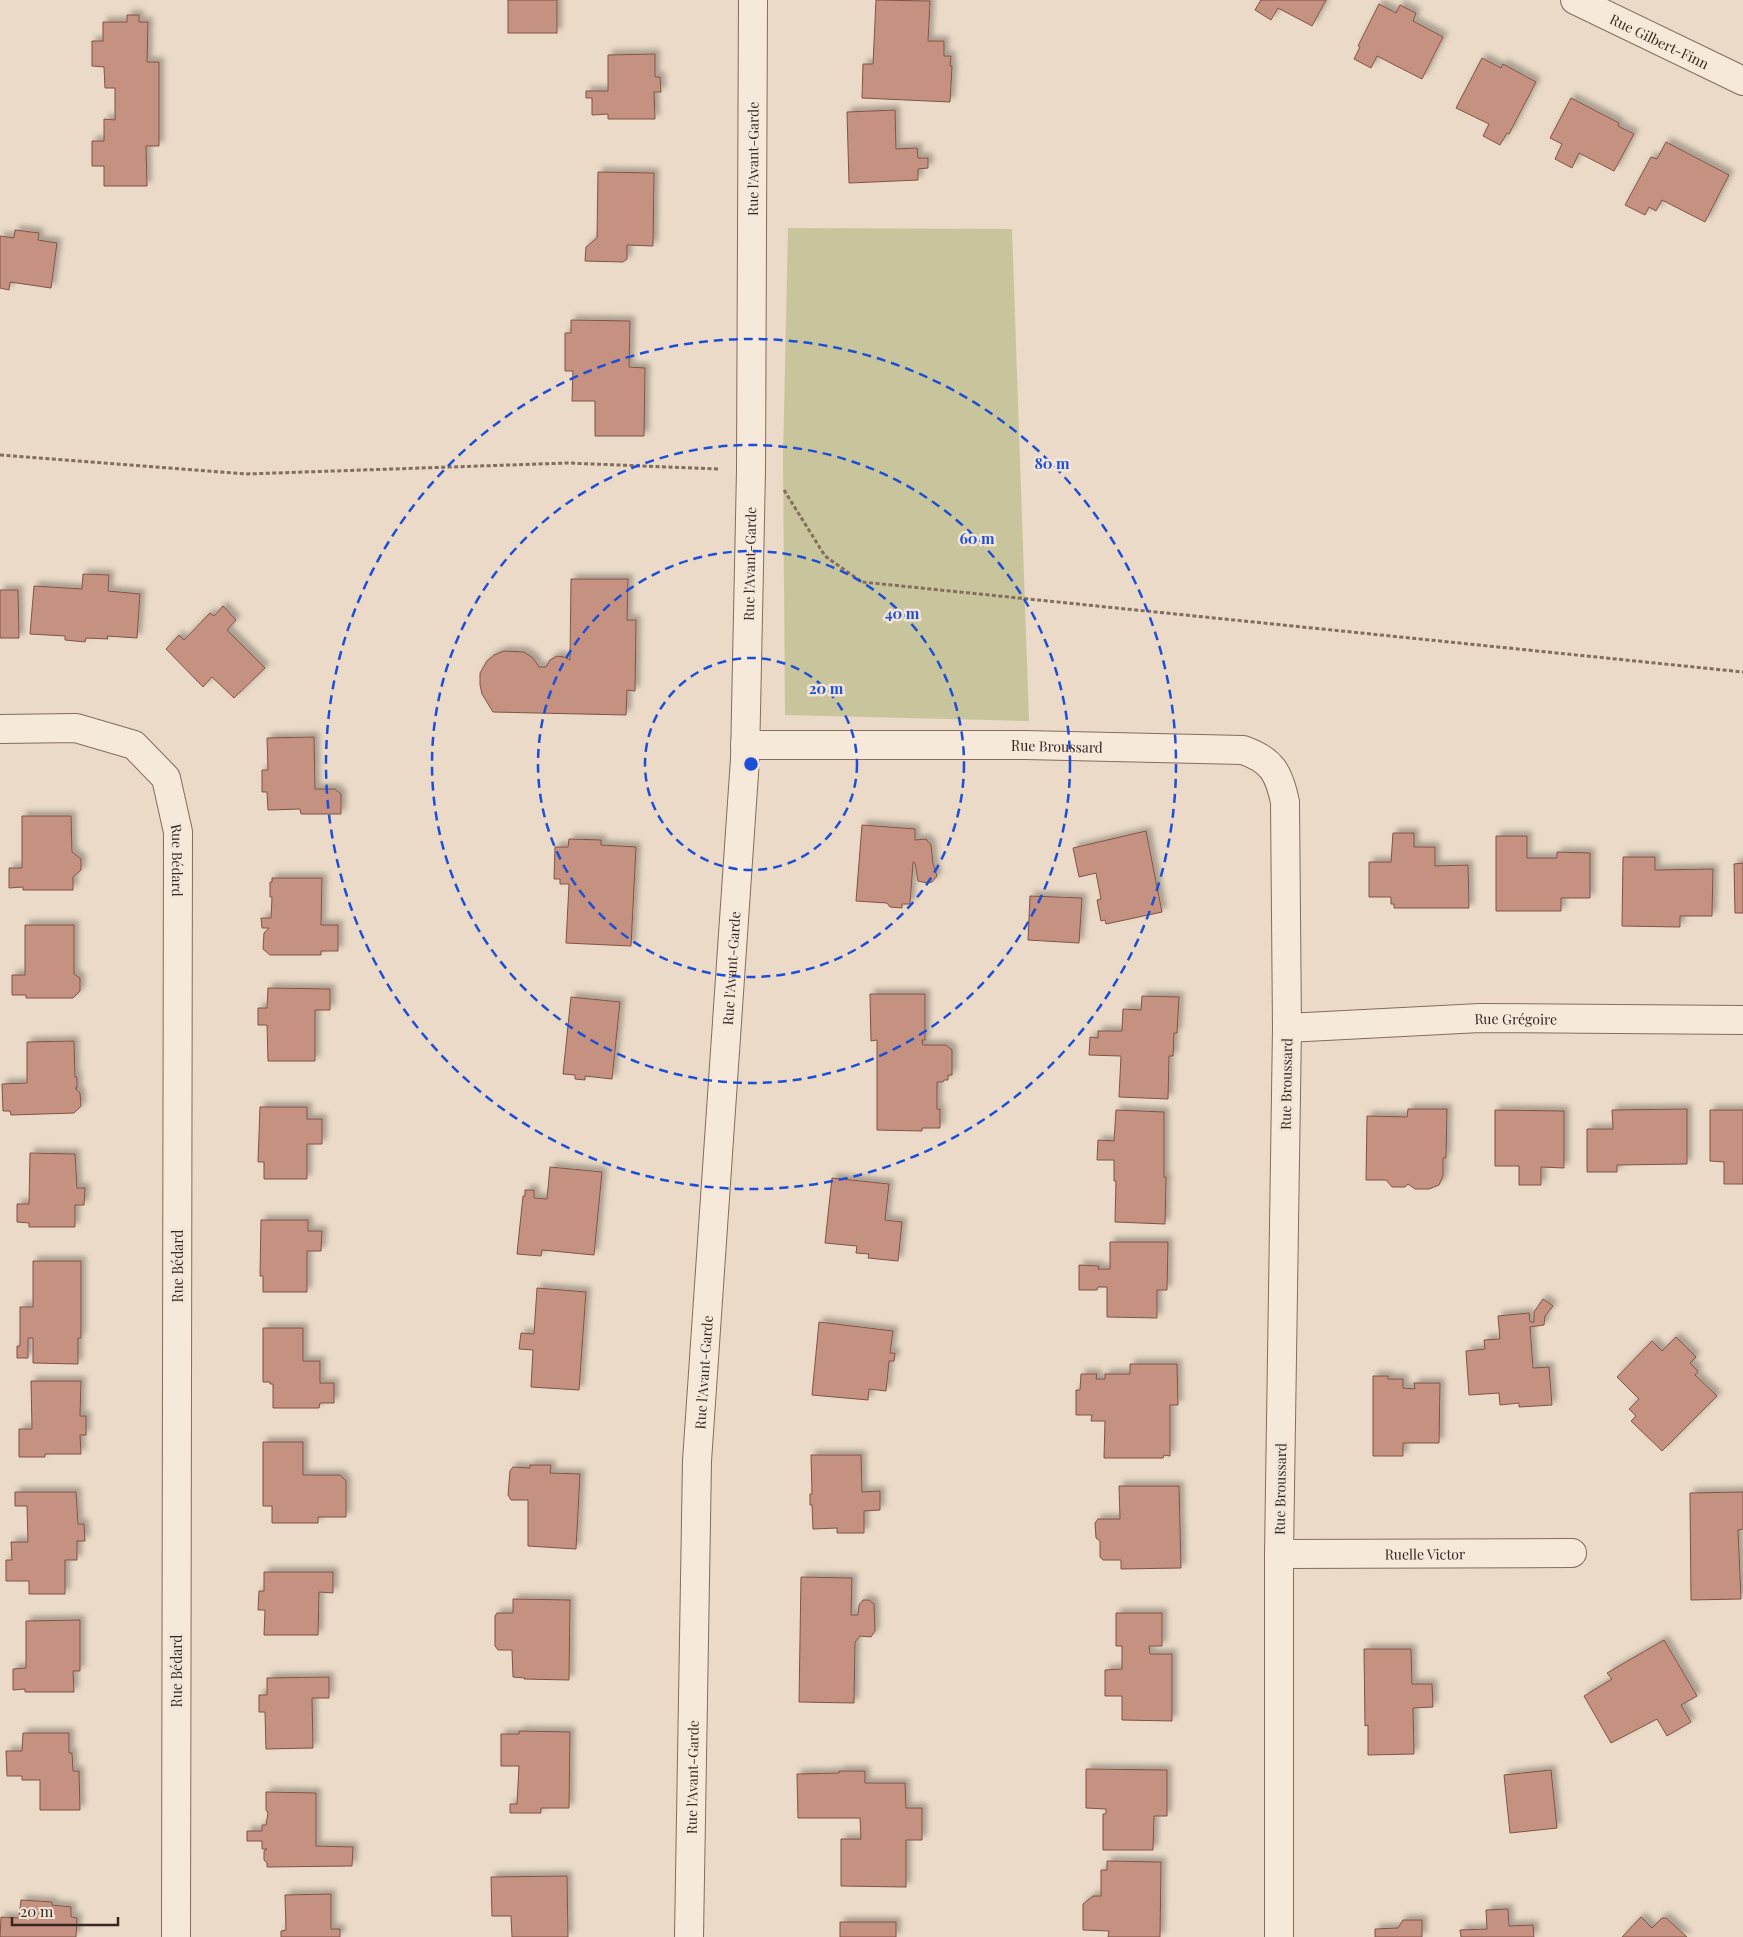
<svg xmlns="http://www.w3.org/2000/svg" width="1743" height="1937" viewBox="0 0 1743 1937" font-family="'Playfair Display',serif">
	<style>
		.green { fill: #c8c59c }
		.building { fill: #c59181; stroke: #815346; filter: url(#shadow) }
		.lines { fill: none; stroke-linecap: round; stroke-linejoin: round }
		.minor-casing { stroke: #846c5e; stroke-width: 30 }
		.path { stroke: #846c5e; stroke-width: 3; stroke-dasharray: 4 2.5; stroke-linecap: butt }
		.minor { stroke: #f6e9da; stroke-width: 28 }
		.ring { fill: none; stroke: #1d4ed8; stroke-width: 2.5; stroke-dasharray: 9 6 }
		.labels { text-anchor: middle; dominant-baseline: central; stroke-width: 5; stroke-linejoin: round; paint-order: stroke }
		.street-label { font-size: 14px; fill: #362721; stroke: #f2e5d6 }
		.centre { fill: #1d4ed8; stroke: #f2e5d6; stroke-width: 2.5 }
		.ring-label { font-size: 15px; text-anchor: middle; font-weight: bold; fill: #1d4ed8; stroke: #f2e5d6; stroke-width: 5; stroke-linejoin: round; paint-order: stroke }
	</style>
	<defs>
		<filter id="shadow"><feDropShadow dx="4.5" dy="-4.5" stdDeviation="2.5" flood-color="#0004"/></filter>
	</defs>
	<rect width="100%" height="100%" fill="#eadac7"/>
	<!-- green -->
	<polygon class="green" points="788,228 1012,229 1029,721 785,715 783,457"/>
	<!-- building -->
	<g class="building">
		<rect x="508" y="0" width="49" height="33"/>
		<polygon points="876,0 930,1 928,41 944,41 944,56 951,56 950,66 952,66 950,102 862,98 863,64 873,64"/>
		<polygon points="1261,0 1326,0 1312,26 1278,8 1271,20 1255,10"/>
		<polygon points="1379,4 1396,13 1400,5 1416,13 1413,21 1443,37 1422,79 1377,56 1371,68 1354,59 1360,47 1358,46"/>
		<polygon points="127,15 139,15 139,22 148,22 147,62 159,62 159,146 146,146 147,186 104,186 104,166 92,166 92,141 104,141 104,119 115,120 115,88 105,88 104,67 92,66 92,41 103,41 103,22 127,22"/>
		<polygon points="655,54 655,77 660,77 661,92 654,92 655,119 608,119 608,114 592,115 592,98 586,98 586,91 608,91 608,55"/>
		<polygon points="1482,58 1501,68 1503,64 1536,82 1509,134 1507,133 1500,145 1483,136 1489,124 1456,108"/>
		<polygon points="1571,98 1619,123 1618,126 1634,134 1614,171 1579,153 1572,168 1555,159 1562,144 1550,138"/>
		<polygon points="895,110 896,149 917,148 918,158 928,158 928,168 918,169 918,180 849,183 847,112"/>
		<polygon points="1666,142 1729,175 1705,222 1662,200 1656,211 1649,207 1645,215 1625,205 1651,157 1657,159"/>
		<polygon points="598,172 654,173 653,246 627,245 627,259 623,262 585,261 586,247 597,238"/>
		<polygon points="15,230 39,233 38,240 57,243 51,288 10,282 9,290 0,288 0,236 14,238"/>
		<polygon points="571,320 630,321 629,367 645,368 644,436 595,436 595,401 572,401 573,371 565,371 565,333 571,333"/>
		<polygon points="83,574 109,575 108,591 140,594 137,638 107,636 108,639 86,638 85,642 65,640 65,636 30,634 34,586 82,589"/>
		<polygon points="571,579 628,579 627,620 636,620 635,691 627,690 626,715 493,712 482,694 480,685 480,673 487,661 494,655 504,651 524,652 533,658 539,667 546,667 550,660 557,656 564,657 570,660"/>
		<polygon points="0,590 18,590 19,638 0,638"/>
		<polygon points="223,606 236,620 227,630 265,668 234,698 212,677 203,687 166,649 179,635 184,640 210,613 214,616"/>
		<polygon points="314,737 315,789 335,789 341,794 341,814 301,814 300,809 268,810 267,792 262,792 262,770 268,770 267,738"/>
		<polygon points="22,816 71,816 72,852 81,859 81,870 73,877 73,890 23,890 23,887 9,888 9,868 22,868"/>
		<polygon points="862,825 915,829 915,840 926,839 931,845 933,864 937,876 932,882 927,883 918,881 915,863 913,862 910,904 902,904 902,908 890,907 887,903 856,901"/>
		<polygon points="1146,831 1162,912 1106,924 1105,920 1101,921 1097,900 1101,899 1096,873 1079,877 1073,848"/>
		<polygon points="1393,833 1414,833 1414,847 1435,847 1435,866 1468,865 1469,908 1394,908 1394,904 1391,904 1391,897 1369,897 1369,862 1391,862"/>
		<polygon points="1496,836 1527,836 1527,858 1557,858 1557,852 1590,853 1590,898 1561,898 1561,911 1496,911"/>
		<polygon points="569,839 601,840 601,845 636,847 631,946 566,943 569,884 560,884 560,879 554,879 555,847 568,847"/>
		<polygon points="1623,857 1655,857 1655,870 1713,869 1712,916 1680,916 1680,927 1622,926"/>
		<polygon points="1743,863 1743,913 1735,913 1734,864"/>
		<polygon points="272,878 322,878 321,925 338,925 338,951 321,951 321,955 270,955 263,949 264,933 269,928 262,928 261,918 271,918 272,897 270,897 270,882 272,882"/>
		<polygon points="1030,896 1082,898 1079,943 1028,940"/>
		<polygon points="25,925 74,925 74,974 80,978 80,991 73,998 26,998 26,995 12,995 12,975 25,975"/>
		<polygon points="268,988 330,989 330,1010 315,1010 315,1061 268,1061 267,1025 258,1025 258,1008 267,1008"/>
		<polygon points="870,994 925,994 925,1040 922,1040 923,1045 946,1045 952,1050 952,1075 948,1075 948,1080 944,1080 943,1082 937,1082 937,1109 940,1109 940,1128 922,1128 922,1131 877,1130 877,1040 871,1041"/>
		<polygon points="1142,996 1179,997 1177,1033 1174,1033 1173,1056 1169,1056 1168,1099 1119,1097 1121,1056 1089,1055 1090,1037 1098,1038 1098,1031 1122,1031 1123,1009 1141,1010"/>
		<polygon points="571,997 620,1002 612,1079 585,1076 585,1080 575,1079 575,1075 563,1074"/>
		<polygon points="74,1041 75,1077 77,1077 77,1088 75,1088 80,1093 81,1106 74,1113 11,1115 10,1111 3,1111 2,1084 27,1083 27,1042"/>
		<polygon points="260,1107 307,1107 307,1119 322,1119 322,1144 307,1144 307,1179 264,1179 264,1162 258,1162"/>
		<polygon points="1408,1109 1447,1109 1446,1158 1443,1158 1443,1176 1439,1185 1429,1189 1415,1189 1408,1184 1405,1187 1392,1187 1386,1180 1366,1180 1367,1116 1407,1117"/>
		<polygon points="1687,1109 1687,1164 1617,1165 1617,1172 1587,1172 1587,1129 1613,1129 1612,1110"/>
		<polygon points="1116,1110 1164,1112 1164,1177 1166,1177 1165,1224 1115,1222 1116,1181 1114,1181 1114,1160 1097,1160 1098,1140 1114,1141"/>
		<polygon points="1495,1110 1564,1111 1564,1168 1541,1167 1541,1185 1519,1185 1519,1166 1495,1166"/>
		<polygon points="1710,1110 1743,1110 1743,1184 1724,1184 1724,1162 1710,1161"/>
		<polygon points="30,1153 75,1154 77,1188 85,1188 84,1205 75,1205 75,1227 29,1227 29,1223 17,1222 17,1204 29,1204"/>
		<polygon points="550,1167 602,1172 594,1255 542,1250 541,1256 517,1254 523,1196 525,1196 525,1190 534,1190 534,1198 547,1199"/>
		<polygon points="832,1178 889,1184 885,1220 902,1222 898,1261 868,1258 869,1254 856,1253 857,1246 825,1243"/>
		<polygon points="261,1220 308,1220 308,1231 322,1231 321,1251 307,1251 307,1292 263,1292 263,1276 260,1276"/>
		<polygon points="1110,1242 1168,1242 1167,1290 1157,1290 1157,1318 1107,1317 1107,1287 1098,1287 1097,1290 1079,1290 1079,1265 1099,1266 1098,1269 1110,1269"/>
		<polygon points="33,1261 81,1261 81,1338 78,1338 78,1364 33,1363 33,1338 28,1338 28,1358 17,1358 17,1346 20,1346 20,1307 33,1307"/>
		<polygon points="537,1288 586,1292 579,1390 531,1387 533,1350 519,1349 521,1333 534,1334"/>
		<polygon points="1543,1299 1553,1306 1545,1316 1544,1325 1530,1327 1533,1368 1549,1367 1552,1405 1519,1407 1519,1403 1500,1405 1499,1393 1469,1395 1466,1351 1485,1349 1484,1340 1500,1339 1498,1316 1529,1313 1530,1322 1534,1322 1534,1312"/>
		<polygon points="819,1322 893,1331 890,1353 895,1353 894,1361 889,1361 886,1391 869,1389 868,1400 812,1395"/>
		<polygon points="263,1328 303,1328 303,1361 320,1361 320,1383 334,1383 334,1403 320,1403 319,1408 273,1408 273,1384 270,1384 270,1382 263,1382"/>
		<polygon points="1676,1337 1696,1357 1690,1363 1698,1371 1695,1375 1717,1396 1662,1451 1631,1421 1636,1416 1629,1409 1639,1399 1617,1377 1652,1341 1662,1351"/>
		<polygon points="1130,1364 1177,1364 1178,1405 1170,1405 1170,1456 1164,1455 1163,1458 1104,1458 1105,1421 1091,1421 1092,1415 1076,1415 1076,1390 1080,1390 1081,1374 1097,1374 1096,1379 1105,1379 1105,1374 1130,1374"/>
		<polygon points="1373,1376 1388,1376 1388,1379 1403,1379 1403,1388 1415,1389 1414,1383 1440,1383 1439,1443 1403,1443 1403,1456 1373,1456"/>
		<polygon points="31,1381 81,1381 80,1416 86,1416 86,1435 80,1435 81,1454 45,1454 45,1457 19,1457 19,1429 32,1429"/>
		<polygon points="263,1442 303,1442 303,1475 340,1475 346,1481 346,1517 318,1517 318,1523 272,1523 272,1506 263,1506"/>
		<polygon points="811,1455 861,1455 862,1492 880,1491 880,1510 864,1511 864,1533 837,1533 837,1528 813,1529 812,1505 810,1505 810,1494 812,1494"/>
		<polygon points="530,1465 551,1465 550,1473 580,1474 576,1549 528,1546 528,1500 511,1500 508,1495 510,1471 513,1467 530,1468"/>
		<polygon points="1119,1486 1179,1486 1181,1568 1121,1569 1121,1560 1103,1560 1100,1557 1100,1541 1096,1538 1095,1523 1098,1519 1120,1519"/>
		<polygon points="15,1492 76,1492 78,1524 84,1524 85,1541 77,1541 77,1560 65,1560 65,1594 29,1594 29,1581 6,1581 6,1560 12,1560 11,1542 28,1542 27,1506 15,1506"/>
		<polygon points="1743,1492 1743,1529 1738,1530 1741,1599 1691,1600 1690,1493"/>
		<polygon points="264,1572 333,1572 333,1593 319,1592 318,1635 264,1635 265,1610 258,1610 259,1591 264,1591"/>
		<polygon points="801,1577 852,1578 851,1615 858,1615 859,1605 863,1600 869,1600 874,1604 875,1631 871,1637 860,1636 855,1642 854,1703 799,1702"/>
		<polygon points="513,1599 570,1600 569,1680 524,1679 525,1678 513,1677 512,1650 498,1650 495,1646 495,1616 497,1613 513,1613"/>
		<polygon points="1116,1613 1162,1613 1162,1646 1149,1646 1150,1654 1172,1654 1172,1721 1122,1720 1122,1696 1105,1696 1105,1670 1122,1669 1122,1646 1116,1646"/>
		<polygon points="80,1620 80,1671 73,1671 74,1692 25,1692 25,1689 13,1690 13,1669 26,1668 26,1621"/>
		<polygon points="1664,1640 1697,1696 1681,1705 1691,1722 1667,1736 1657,1719 1611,1743 1584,1696 1612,1679 1607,1673"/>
		<polygon points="1364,1649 1411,1649 1412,1684 1432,1684 1433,1707 1413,1708 1414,1754 1368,1755 1368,1725 1365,1726"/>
		<polygon points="329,1677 329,1698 312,1698 313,1748 266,1749 265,1712 259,1712 259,1695 267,1695 267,1678"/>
		<polygon points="519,1731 570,1732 569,1808 541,1808 541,1813 510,1813 510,1804 517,1804 519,1766 501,1766 501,1734 519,1734"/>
		<polygon points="23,1733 69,1733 69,1753 72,1753 73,1771 79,1771 80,1810 40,1810 40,1780 22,1780 22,1776 7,1776 6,1751 22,1751"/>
		<polygon points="1086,1769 1167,1770 1167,1816 1154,1816 1153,1850 1103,1850 1103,1814 1106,1814 1106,1809 1086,1808"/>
		<polygon points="1551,1770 1557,1828 1510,1833 1504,1775"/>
		<polygon points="839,1771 865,1771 865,1783 905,1783 906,1808 922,1808 922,1840 906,1840 906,1887 841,1886 841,1839 861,1839 860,1818 798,1818 797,1774 839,1773"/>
		<polygon points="266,1792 316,1793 316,1846 353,1847 352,1866 267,1867 267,1863 264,1860 264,1851 267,1849 262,1849 262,1841 247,1841 247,1831 262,1831 262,1825 266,1825 268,1813 266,1810"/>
		<polygon points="1107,1861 1161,1862 1160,1937 1108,1937 1109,1931 1083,1930 1083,1904 1093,1896 1101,1896 1101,1870 1107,1870"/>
		<polygon points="567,1876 568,1937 512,1937 511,1916 492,1916 491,1877"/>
		<polygon points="331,1894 331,1929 340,1929 340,1937 281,1937 281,1931 286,1930 285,1895"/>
		<polygon points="21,1900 52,1902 52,1905 71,1907 71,1917 77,1918 76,1937 0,1937 1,1917 19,1918"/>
		<polygon points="1508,1909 1509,1926 1533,1925 1534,1937 1461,1937 1460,1930 1487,1929 1486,1910"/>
		<polygon points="1641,1917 1652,1928 1662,1918 1666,1918 1687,1937 1622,1937"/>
		<polygon points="1403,1920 1422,1920 1422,1937 1375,1937 1375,1929 1398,1928"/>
		<rect x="840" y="1922" width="56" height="15"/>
	</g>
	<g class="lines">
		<defs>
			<g id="minor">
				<path id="s1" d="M 1575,0 L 1743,81"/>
				<path id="s2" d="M 0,729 L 76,728 L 134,745 L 166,778 L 178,832 L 176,1937"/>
				<path id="s3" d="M 745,745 L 1025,745 L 1243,750 C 1272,760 1279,773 1285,802 L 1287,1028 L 1279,1554 L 1279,1937"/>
				<path id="s4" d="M 1287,1028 L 1480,1018 L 1743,1020"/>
				<path id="s5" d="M 1279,1554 L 1572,1553"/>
				<path id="s6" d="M 689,1937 L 697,1461 L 745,759 L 751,470 L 753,0"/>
			</g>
		</defs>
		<!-- minor casing -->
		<use href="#minor" class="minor-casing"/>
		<!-- path -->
		<g class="path">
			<polyline points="0,455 246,474 568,463 718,469"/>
			<polyline points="784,490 825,556 862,582 1743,672"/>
		</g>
		<!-- minor -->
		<use href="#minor" class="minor"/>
	</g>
	<!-- distance rings -->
	<g class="ring">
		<circle cx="751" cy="764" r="106"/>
		<circle cx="751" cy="764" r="213"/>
		<circle cx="751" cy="764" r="319"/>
		<circle cx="751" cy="764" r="425"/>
	</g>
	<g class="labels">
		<!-- street labels -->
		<g class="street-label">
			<text stroke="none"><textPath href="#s1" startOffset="94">Rue Gilbert-Finn</textPath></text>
			<text stroke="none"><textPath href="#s6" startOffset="1780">Rue l'Avant-Garde</textPath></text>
			<text stroke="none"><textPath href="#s6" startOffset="1375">Rue l'Avant-Garde</textPath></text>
			<text stroke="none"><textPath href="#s3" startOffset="312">Rue Broussard</textPath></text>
			<text stroke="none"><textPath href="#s2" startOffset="266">Rue Bédard</textPath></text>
			<text stroke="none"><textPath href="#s6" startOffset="970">Rue l'Avant-Garde</textPath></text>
			<text stroke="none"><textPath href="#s4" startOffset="229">Rue Grégoire</textPath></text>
			<text transform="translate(1286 1084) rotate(-89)">Rue Broussard</text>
			<text transform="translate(177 1266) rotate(-90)">Rue Bédard</text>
			<text stroke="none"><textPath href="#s6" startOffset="565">Rue l'Avant-Garde</textPath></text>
			<text transform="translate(1280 1489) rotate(-89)">Rue Broussard</text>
			<text stroke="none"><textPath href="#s5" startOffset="146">Ruelle Victor</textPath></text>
			<text transform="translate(176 1671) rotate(-90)">Rue Bédard</text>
			<text stroke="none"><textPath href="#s6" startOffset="160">Rue l'Avant-Garde</textPath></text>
		</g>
	</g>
	<circle cx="751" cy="764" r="8" class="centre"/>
	<g class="ring-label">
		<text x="1052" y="469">80 m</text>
		<text x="977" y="544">60 m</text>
		<text x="902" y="619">40 m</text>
		<text x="826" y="694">20 m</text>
	</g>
	<!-- scale -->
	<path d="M12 1917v8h106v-8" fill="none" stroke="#362721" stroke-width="2.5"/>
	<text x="20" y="1917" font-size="15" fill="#362721" stroke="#f2e5d6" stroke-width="4" paint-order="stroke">20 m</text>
</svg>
